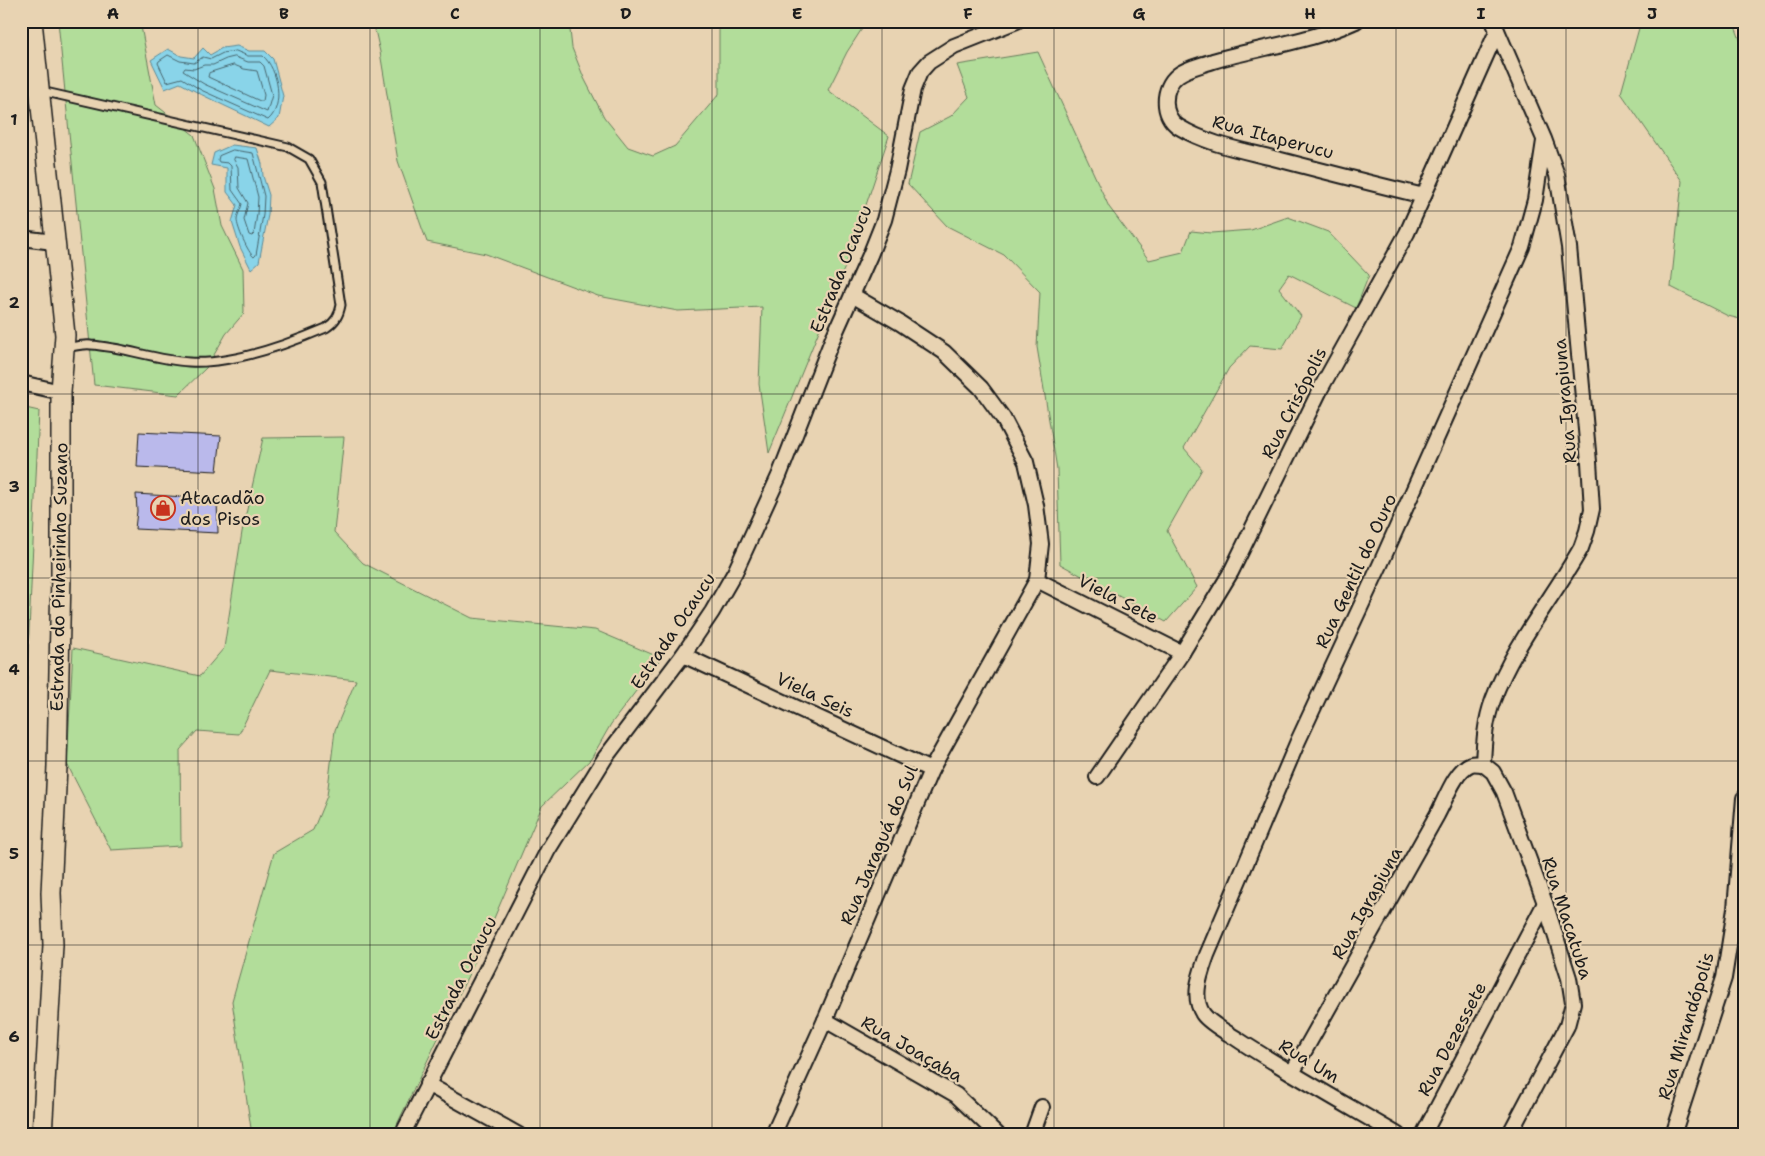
<svg xmlns="http://www.w3.org/2000/svg" width="1765" height="1156" viewBox="0 0 1765 1156" font-family="'Shantell Sans',sans-serif">
	<style>
		.green { fill: #b2dd9a; stroke: #677c5b }
		.water { fill: #89d4e9; stroke: #5d8a97 }
		.lines { fill: none; stroke-linecap: round; stroke-linejoin: round }
		.shore { stroke: #48666e; stroke-width: 1 }
		.building { fill: #bab9eb; stroke: #1c1c1c }
		.service-casing { stroke: #1c1c1c; stroke-width: 11 }
		.minor-casing { stroke: #1c1c1c; stroke-width: 18 }
		.secondary-casing { stroke: #1c1c1c; stroke-width: 22 }
		.service { stroke: #e8d3b2; stroke-width: 7 }
		.minor { stroke: #e8d3b2; stroke-width: 14 }
		.secondary { stroke: #e8d3b2; stroke-width: 19 }
		.grid { fill: none; stroke: #1c1c1c; stroke-width: 1; stroke-opacity: 0.55 }
		.labels { text-anchor: middle; dominant-baseline: central; stroke-width: 4.5; stroke-linejoin: round; paint-order: stroke }
		.street-label { font-size: 18px; fill: #1c1c1c; stroke: #e8d3b2 }
		.poi-label { font-size: 18px; fill: #1c1c1c; stroke: #e8d3b2; text-anchor: start }
		.neatline { fill: none; stroke: #1c1c1c; stroke-width: 2 }
		.grid-label { font-size: 16px; text-anchor: middle; font-weight: bold; fill: #1c1c1c }
	</style>
	<rect width="100%" height="100%" fill="#e8d3b2"/>
	<filter id="ink" filterUnits="userSpaceOnUse"><feTurbulence type="fractalNoise" baseFrequency=".02" numOctaves="2"/><feDisplacementMap in="SourceGraphic" scale="10" xChannelSelector="R" yChannelSelector="G"/><feConvolveMatrix kernelMatrix="1 2 1 2 8 2 1 2 1" color-interpolation-filters="sRGB"/></filter>
	<g filter="url(#ink)">
		<!-- green -->
		<g class="green">
			<polygon points="58,21 140,21 156,105 194,135 215,189 222,226 243,269 244,313 226,334 207,367 178,395 94,385"/>
			<polygon points="373,21 569,21 572,48 584,78 604,117 628,147 653,156 675,146 719,94 719,21 867,21 847,52 828,90 889,136 847,262 769,453 759,384 762,307 678,311 598,296 486,254 427,242 398,161 380,52"/>
			<polygon points="1641,21 1733,21 1744,50 1744,320 1728,316 1671,287 1682,181 1621,93"/>
			<polygon points="1038,52 1109,207 1149,260 1183,252 1191,231 1211,233 1251,230 1288,217 1328,232 1369,275 1356,308 1289,274 1279,288 1301,316 1282,349 1250,346 1229,368 1184,448 1202,469 1167,531 1197,587 1166,622 1060,564 1057,469 1037,347 1040,292 1004,255 947,226 908,184 920,132 951,116 969,97 957,65"/>
			<polygon points="21,407 39,411 21,807"/>
			<polygon points="344,437 334,532 363,563 472,618 595,630 661,658 611,724 591,759 542,806 483,944 392,1135 252,1135 232,1001 274,853 313,830 327,796 335,730 356,680 270,670 239,734 197,731 180,750 181,846 111,850 67,764 73,648 200,676 224,648 242,532 263,438"/>
		</g>
		<!-- water -->
		<g class="water">
			<path d="M 237,46 L 249,51 L 265,51 L 273,59 L 283,96 L 279,118 L 269,127 C 239,112 208,99 180,83 L 165,89 L 151,60 L 168,49 L 181,56 L 194,58 L 203,48 L 210,55 L 222,48 Z"/>
			<polygon points="232,145 257,148 262,164 263,176 269,195 268,215 259,262 251,269 240,247 232,222 237,205 227,192 227,168 211,165 214,153"/>
		</g>
		<g class="lines">
			<!-- shore -->
			<g class="shore">
				<path d="M 236,51 L 248,56 L 263,56 C 278,69 285,106 268,120 L 201,90 L 182,78 L 167,82 L 158,63 L 159,61 L 168,55 L 180,61 L 194,63 L 203,57 L 211,59 L 223,53 Z"/>
				<polygon points="235,57 248,62 260,62 264,66 272,95 267,112 204,84 183,71 185,68 194,69 204,65 213,65 226,59"/>
				<polygon points="234,65 244,69 257,71 264,95 263,101 260,101 208,77 209,73"/>
				<path d="M 233,150 L 253,153 L 264,196 L 263,215 L 256,255 L 254,257 C 248,253 237,227 237,220 C 237,215 241,209 242,204 L 232,190 L 231,166 L 228,163 L 219,162 L 218,160 L 219,156 Z"/>
				<polygon points="235,157 248,159 258,197 257,214 254,234 252,236 249,235 244,220 248,203 239,188 238,167 234,160"/>
			</g>
		</g>
		<!-- building -->
		<g class="building">
			<polygon points="139,432 221,436 217,471 137,467"/>
			<polygon points="136,494 217,499 218,533 135,529 137,511"/>
		</g>
		<g class="lines">
			<defs>
				<path id="service" d="M 41,91 L 288,147 L 309,159 L 322,182 L 341,305 C 339,316 335,322 326,328 C 286,345 232,365 189,362 C 156,360 124,347 91,345 C 82,344 73,347 64,348"/>
				<g id="minor">
					<path d="M 1356,21 C 1310,42 1260,47 1213,61 C 1202,65 1187,68 1178,75 C 1162,87 1161,116 1179,127 C 1207,144 1241,150 1273,158 C 1323,171 1373,184 1424,196"/>
					<path d="M 1493,21 L 1544,139 L 1557,175 L 1569,247 L 1589,462 L 1592,509 L 1587,531 L 1581,548 C 1553,598 1513,645 1493,700 C 1485,721 1484,742 1483,764 L 1493,772 L 1504,792 L 1545,903 L 1569,978 L 1573,1003 L 1567,1026 L 1509,1135"/>
					<polyline points="21,238 54,242"/>
					<polyline points="21,383 61,392"/>
					<polyline points="1037,580 1182,653"/>
					<polyline points="683,655 931,770"/>
					<polyline points="1097,777 1182,653 1231,572 1321,388 1407,233 1497,31"/>
					<polyline points="825,1020 956,1095 998,1135"/>
					<path d="M 1292,1073 L 1437,815 C 1445,801 1455,770 1471,764 C 1474,763 1479,764 1483,764"/>
					<polyline points="427,1084 519,1135"/>
					<polyline points="402,1135 548,850 605,758 683,655 712,612 735,572 779,476 832,340 870,255 884,220 897,170 913,89 920,72 929,62 954,46 1017,21"/>
					<polyline points="773,1135 825,1020 931,770 1037,580 1041,544 1036,505 1026,462 1003,418 981,388 944,352 900,323 852,295"/>
					<polyline points="1032,1135 1042,1107"/>
					<path d="M 1398,1135 C 1345,1104 1291,1074 1240,1041 C 1230,1034 1210,1024 1203,1014 C 1191,996 1201,973 1207,955 L 1298,741 L 1380,565 L 1522,247 L 1535,200 L 1544,141"/>
					<polyline points="1423,1135 1545,903"/>
					<polyline points="1673,1135 1724,978 1735,909 1744,798"/>
				</g>
				<polyline id="secondary" points="32,21 65,335 61,392 61,575 57,766 51,893 53,945 42,1135"/>
			</defs>
			<!-- service casing -->
			<use href="#service" class="service-casing"/>
			<!-- minor casing -->
			<use href="#minor" class="minor-casing"/>
			<!-- secondary casing -->
			<use href="#secondary" class="secondary-casing"/>
			<!-- service -->
			<use href="#service" class="service"/>
			<!-- minor -->
			<use href="#minor" class="minor"/>
			<!-- secondary -->
			<use href="#secondary" class="secondary"/>
		</g>
	</g>
	<!-- grid -->
	<path class="grid" d="M 198,21 L 198,1135M 370,21 L 370,1135M 540,21 L 540,1135M 712,21 L 712,1135M 882,21 L 882,1135M 1054,21 L 1054,1135M 1224,21 L 1224,1135M 1396,21 L 1396,1135M 1566,21 L 1566,1135M 21,211 L 1744,211M 21,394 L 1744,394M 21,578 L 1744,578M 21,761 L 1744,761M 21,945 L 1744,945"/>
	<!-- icons -->
	<defs>
		<symbol id="shop-ring" viewBox="-11 -11 22 22"><circle r="9.5" fill="#e8d3b2" stroke="#c8321e" stroke-width="1.5"/><path d="M-5-2.5h2.3a2.7 3.5 0 0 1 5.4 0H5L5.5 6h-11ZM-1.5-2.5h3a1.5 2.3 0 0 0-3 0Z" fill="#c8321e"/></symbol>
	</defs>
	<g fill-rule="evenodd">
		<use href="#shop-ring" x="149" y="494" width="28" height="28"/>
	</g>
	<g class="labels">
		<!-- street labels -->
		<g class="street-label">
			<text transform="translate(1273 137) rotate(15)">Rua Itaperucu</text>
			<text transform="translate(841 269) rotate(-68)">Estrada Ocaucu</text>
			<text transform="translate(1565 401) rotate(-95)">Rua Igrapiuna</text>
			<text transform="translate(1294 403) rotate(-63)">Rua Crisópolis</text>
			<text transform="translate(1356 571) rotate(-65)">Rua Gentil do Ouro</text>
			<text transform="translate(59 577) rotate(-89)">Estrada do Pinheirinho Suzano</text>
			<text transform="translate(1118 599) rotate(27)">Viela Sete</text>
			<text transform="translate(673 631) rotate(-56)">Estrada Ocaucu</text>
			<text transform="translate(815 695) rotate(25)">Viela Seis</text>
			<text transform="translate(879 845) rotate(-67)">Rua Jaraguá do Sul</text>
			<text transform="translate(1367 903) rotate(-61)">Rua Igrapiuna</text>
			<text transform="translate(1567 918) rotate(72)">Rua Macatuba</text>
			<text transform="translate(461 978) rotate(-63)">Estrada Ocaucu</text>
			<text transform="translate(1686 1026) rotate(-73)">Rua Mirandópolis</text>
			<text transform="translate(1452 1039) rotate(-62)">Rua Dezessete</text>
			<text transform="translate(912 1049) rotate(30)">Rua Joaçaba</text>
			<text transform="translate(1309 1061) rotate(31)">Rua Um</text>
		</g>
		<!-- poi labels -->
		<g class="poi-label">
			<text x="180" y="498">Atacadão<tspan x="180" dy="21">dos Pisos</tspan></text>
		</g>
	</g>
	<!-- margin -->
	<rect width="1765" height="1156" fill="none" stroke="#e8d3b2" stroke-width="55"/>
	<rect x="28" y="28" width="1710" height="1100" class="neatline"/>
	<g class="grid-label">
		<text x="113" y="19">A</text>
		<text x="284" y="19">B</text>
		<text x="455" y="19">C</text>
		<text x="626" y="19">D</text>
		<text x="797" y="19">E</text>
		<text x="968" y="19">F</text>
		<text x="1139" y="19">G</text>
		<text x="1310" y="19">H</text>
		<text x="1481" y="19">I</text>
		<text x="1652" y="19">J</text>
		<text x="14" y="125">1</text>
		<text x="14" y="308">2</text>
		<text x="14" y="492">3</text>
		<text x="14" y="675">4</text>
		<text x="14" y="859">5</text>
		<text x="14" y="1042">6</text>
	</g>
</svg>
